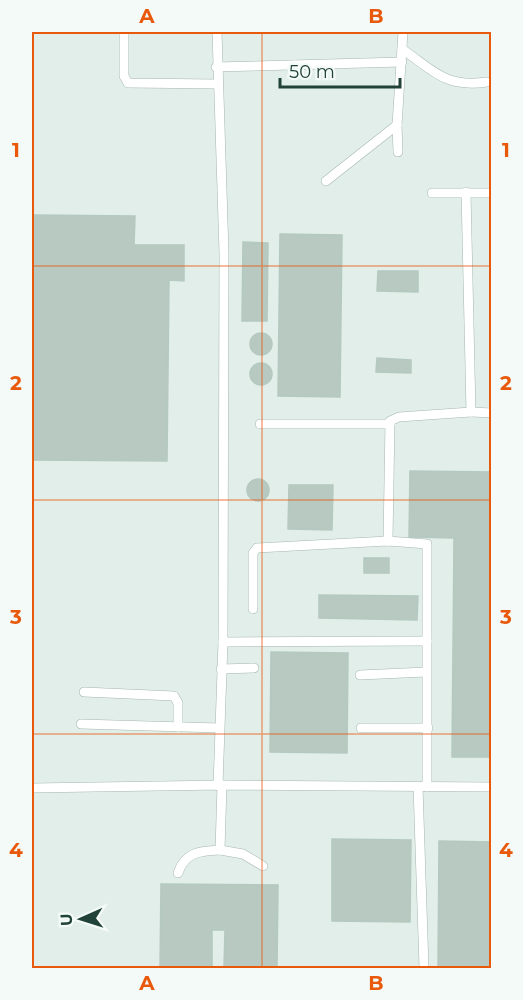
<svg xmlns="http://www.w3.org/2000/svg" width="523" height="1000" viewBox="0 0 523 1000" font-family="Montserrat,sans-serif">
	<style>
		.building { fill: #b7c9c1; stroke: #b4c9bf; stroke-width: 1.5 }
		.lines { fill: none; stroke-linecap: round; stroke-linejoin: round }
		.service-casing { stroke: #a4b7b0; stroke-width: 10 }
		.service { stroke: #fff; stroke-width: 9 }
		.grid { fill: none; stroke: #e8590c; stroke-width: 1.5; stroke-opacity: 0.55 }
		.neatline { fill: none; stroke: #e8590c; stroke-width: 2 }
		.grid-label { font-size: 20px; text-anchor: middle; font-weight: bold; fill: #e8590c }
	</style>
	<rect width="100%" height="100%" fill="#e2eee9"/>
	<!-- building -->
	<g class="building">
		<polygon points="32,215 135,216 134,245 184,245 184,281 169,280 167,461 32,460"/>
		<polygon points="280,234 342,235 340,397 278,396"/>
		<polygon points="243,242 268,243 267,321 242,321"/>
		<polygon points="378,271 418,271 418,292 377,291"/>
		<circle cx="261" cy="344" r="11"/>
		<polygon points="377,358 411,360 411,373 376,372"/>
		<circle cx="261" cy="374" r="11"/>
		<polygon points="410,471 492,472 492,757 452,757 454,538 409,537"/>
		<circle cx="258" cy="490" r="11"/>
		<polygon points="289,485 333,485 332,530 288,529"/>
		<rect x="364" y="558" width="25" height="15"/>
		<polygon points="319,595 418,596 417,620 319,618"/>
		<polygon points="271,652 348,653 347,753 270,752"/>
		<polygon points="332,839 411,840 410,922 332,921"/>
		<polygon points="439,841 492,842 492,968 438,968"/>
		<polygon points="161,884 278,885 277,968 224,968 225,930 212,930 212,968 160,968"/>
	</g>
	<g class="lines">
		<defs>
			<g id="service">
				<polyline points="124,32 124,76 128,83 217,84"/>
				<polyline points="217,32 224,253 223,642 218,786"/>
				<path d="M 402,49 C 434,71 445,88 487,82"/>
				<polyline points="216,67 402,62"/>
				<polyline points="398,152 397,125 403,32"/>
				<polyline points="326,181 397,125"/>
				<polyline points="466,192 471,412 492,413"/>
				<polyline points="432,193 492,193"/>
				<polyline points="260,424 390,424"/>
				<polyline points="388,541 390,421 399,417 471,412"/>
				<polyline points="253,609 253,553 257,548 388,541 427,544 427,787"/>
				<polyline points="223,642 427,641"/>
				<polyline points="221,669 254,668"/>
				<polyline points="360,675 426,672"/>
				<polyline points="84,692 174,696 178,703 178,727"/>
				<polyline points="81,724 219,728"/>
				<polyline points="361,728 428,728"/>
				<polyline points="222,785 220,850 243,854 263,866"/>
				<polyline points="418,786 424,968"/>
				<polyline points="32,788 222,785 492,787"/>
				<path d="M 178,873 C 185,852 200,851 220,850"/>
			</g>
		</defs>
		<!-- service casing -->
		<use href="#service" class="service-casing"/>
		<!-- service -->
		<use href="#service" class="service"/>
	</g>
	<!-- grid -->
	<path class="grid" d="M 262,32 L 262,968M 32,266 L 492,266M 32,500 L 492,500M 32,734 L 492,734"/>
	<!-- border -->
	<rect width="523" height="1000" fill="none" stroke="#f4faf7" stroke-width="66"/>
	<!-- north arrow -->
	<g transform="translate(81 919) rotate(267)" stroke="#f4faf7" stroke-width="4.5" paint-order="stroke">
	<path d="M0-4.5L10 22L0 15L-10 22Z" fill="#204238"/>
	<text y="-9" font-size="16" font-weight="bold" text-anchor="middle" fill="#204238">U</text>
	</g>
	<!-- scale -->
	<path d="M280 78v9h120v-9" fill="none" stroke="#204238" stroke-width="3"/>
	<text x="289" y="78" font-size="18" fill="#204238" stroke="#f4faf7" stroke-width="4.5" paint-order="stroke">50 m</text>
	<rect x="33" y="33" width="457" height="934" class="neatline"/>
	<g class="grid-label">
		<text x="147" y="23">A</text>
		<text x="376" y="23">B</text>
		<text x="16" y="157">1</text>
		<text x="506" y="157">1</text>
		<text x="16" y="390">2</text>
		<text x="506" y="390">2</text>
		<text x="16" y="624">3</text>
		<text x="506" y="624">3</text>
		<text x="16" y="857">4</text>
		<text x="506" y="857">4</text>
		<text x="147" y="990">A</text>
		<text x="376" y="990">B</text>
	</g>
</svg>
